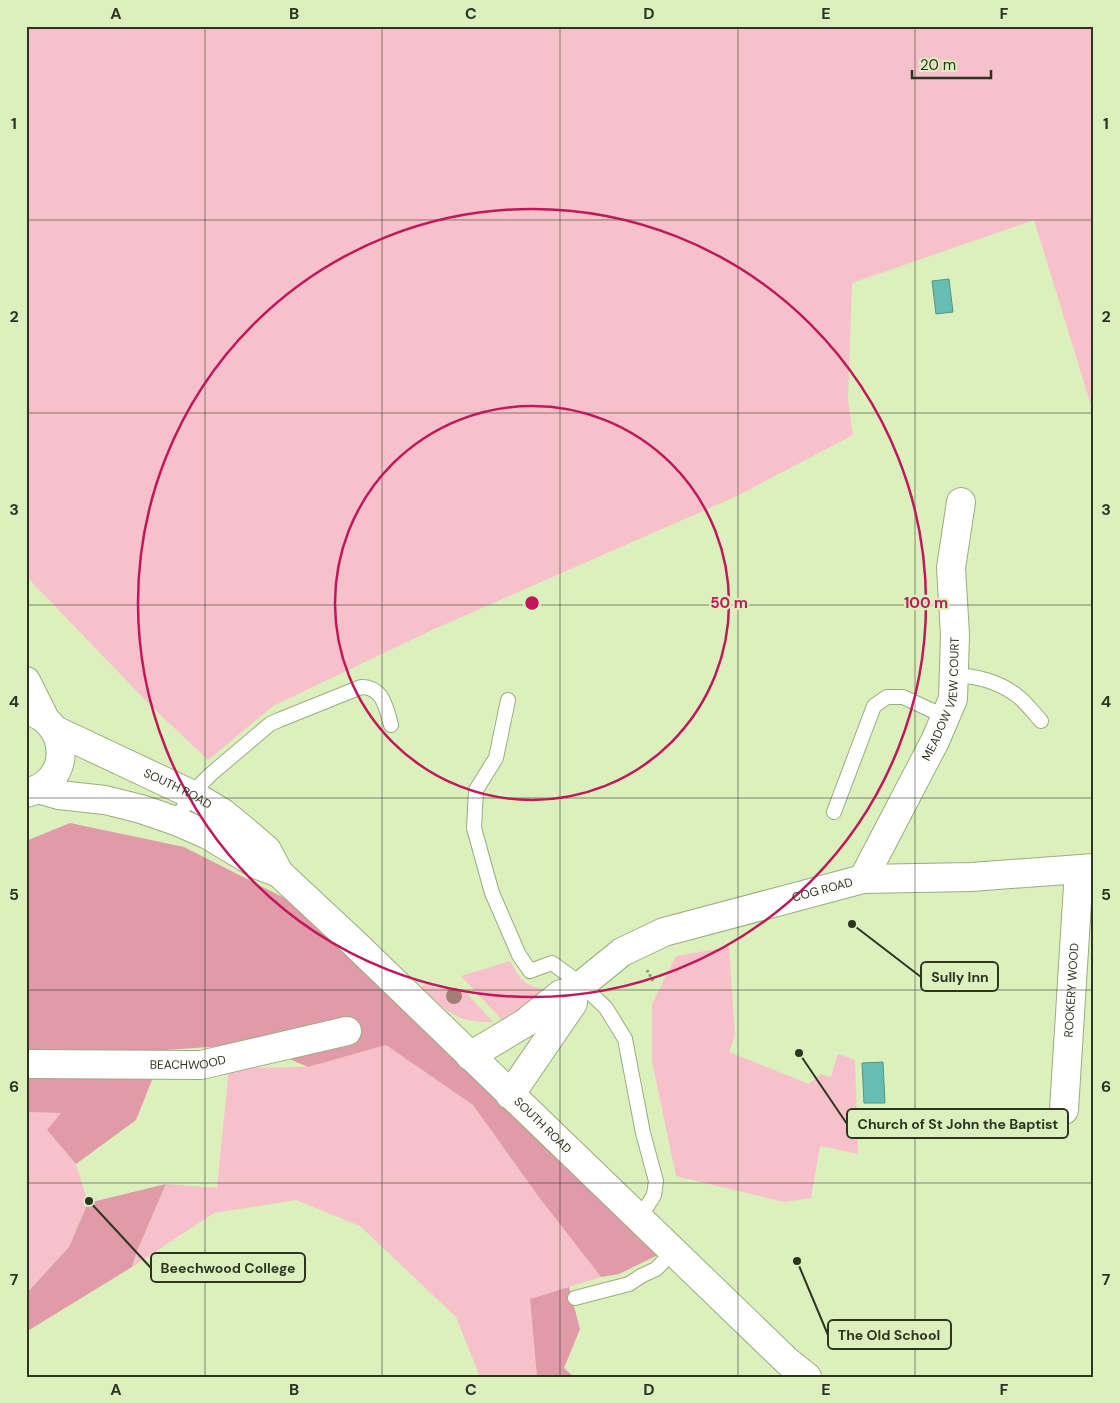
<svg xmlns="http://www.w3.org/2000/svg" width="1120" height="1403" viewBox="0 0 1120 1403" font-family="'DM Sans',sans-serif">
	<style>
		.green { fill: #f6c1cb }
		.forest { fill: #e09aa8 }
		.water { fill: #66beb3; stroke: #559587 }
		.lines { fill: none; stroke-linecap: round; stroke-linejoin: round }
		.lane-casing { stroke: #9aad7d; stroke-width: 16 }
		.street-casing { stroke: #9aad7d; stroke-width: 30 }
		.secondary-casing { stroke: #9aad7d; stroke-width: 30 }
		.path { stroke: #8d9b76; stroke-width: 3; stroke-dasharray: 2.5 2.5; stroke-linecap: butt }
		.lane { stroke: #fff; stroke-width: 14 }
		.street { stroke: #fff; stroke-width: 28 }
		.secondary { stroke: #fff; stroke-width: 28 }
		.tree { fill: #a27e76 }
		.grid { fill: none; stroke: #2d3521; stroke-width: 1; stroke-opacity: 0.55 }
		.ring { fill: none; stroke: #c2185b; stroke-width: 2.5 }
		.labels { text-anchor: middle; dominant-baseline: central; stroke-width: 4.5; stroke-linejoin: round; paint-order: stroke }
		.street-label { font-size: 12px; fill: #2d3521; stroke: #dcf0bd }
		.centre { fill: #c2185b; stroke: #dcf0bd; stroke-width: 2.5 }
		.ring-label { font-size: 15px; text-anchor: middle; font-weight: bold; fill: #c2185b; stroke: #dcf0bd; stroke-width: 4.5; stroke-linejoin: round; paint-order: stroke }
		.leader { fill: none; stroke: #2d3521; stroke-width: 2 }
		.callout-dot { fill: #2d3521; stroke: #dcf0bd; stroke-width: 2 }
		.callout { fill: #dcf0bd; stroke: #2d3521; stroke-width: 2 }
		.callout-label { font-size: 14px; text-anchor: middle; font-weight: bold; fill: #2d3521 }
		.neatline { fill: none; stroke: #2d3521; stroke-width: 2 }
		.grid-label { font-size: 16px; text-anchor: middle; font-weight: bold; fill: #2d3521 }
	</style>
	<rect width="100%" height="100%" fill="#dcf0bd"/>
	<!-- green -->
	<g class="green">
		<polygon points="26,26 1094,26 1094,415 1034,220 852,283 848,399 853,435 737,496 432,630 273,706 208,760 150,705 26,576"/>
		<polygon points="729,947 735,1035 729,1052 809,1084 820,1074 831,1077 838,1054 855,1060 858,1154 820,1146 811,1198 784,1202 676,1176 652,1061 652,1004 676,956"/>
		<path d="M 510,961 C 520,978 522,985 543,989 L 547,995 L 503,1021 L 461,976 Z"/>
		<path d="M 426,983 C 437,990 451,989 463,989 L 493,1022 C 457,1023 445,1011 421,987 Z"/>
		<polygon points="386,1045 473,1105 538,1196 601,1277 530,1299 537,1377 480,1377 456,1317 360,1226 296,1200 214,1213 132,1267 137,1251 166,1184 217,1188 229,1068 308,1067"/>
		<polygon points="26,1112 61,1113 47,1130 76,1164 88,1203 69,1247 26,1294"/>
	</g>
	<!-- forest -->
	<g class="forest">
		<polygon points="70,823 184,847 300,906 433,1039 658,1255 619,1274 601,1277 538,1196 473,1105 386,1045 308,1067 255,1044 164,1050 136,1120 76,1164 47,1130 61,1113 26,1112 26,841"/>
		<polygon points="166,1184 137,1251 132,1267 26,1332 26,1294 69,1247 88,1203"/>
		<polygon points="569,1287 580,1329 564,1368 574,1377 537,1377 530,1299"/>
	</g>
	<!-- water -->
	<g class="water">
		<polygon points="949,279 953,312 936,314 932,281"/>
		<polygon points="883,1062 885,1103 864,1103 862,1063"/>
	</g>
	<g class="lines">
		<defs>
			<g id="lane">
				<path d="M 954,675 C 978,676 1001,682 1020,698 C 1027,704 1034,713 1041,721"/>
				<polyline points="508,700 496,758 476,790 474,828 492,893 519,955 530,971 552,963 581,984 606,1008 625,1039 643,1133 656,1181 654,1195 639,1219"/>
				<polyline points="834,812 874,706 887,697 903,697 946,717"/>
				<path d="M 176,821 L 191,794 L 211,774 L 270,724 L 279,720 L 361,687 C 383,687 386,707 391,725"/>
				<polyline points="575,1298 629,1284 641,1276 656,1269 673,1252"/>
			</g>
			<g id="street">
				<path id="s1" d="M 863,879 L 935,741 L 953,699 L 955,635 L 951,568 L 961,502"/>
				<path id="s2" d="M 26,1064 L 201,1065 L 347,1031"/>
				<path id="s3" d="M 1064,1110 L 1079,870"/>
			</g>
			<g id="secondary">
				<polyline points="26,681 45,719"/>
				<path d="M 26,711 C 58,716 72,757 50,780 C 43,787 35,791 26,793"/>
				<path id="s4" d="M 55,730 L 191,794 L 223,813 L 245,831 L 267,850 L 279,873 L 353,942 L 787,1361 L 807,1377"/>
				<polyline points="38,789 59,795 105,800 141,809 176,821 208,835 258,865 279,873"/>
				<path id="s5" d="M 470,1056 L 525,1023 L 561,994 L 574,991 L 622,952 L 664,932 L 863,879 L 971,877 L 1094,868"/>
				<polyline points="510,1095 573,1003 574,991"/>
			</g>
		</defs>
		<!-- lane casing -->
		<use href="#lane" class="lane-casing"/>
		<!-- street casing -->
		<use href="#street" class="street-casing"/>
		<!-- secondary casing -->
		<use href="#secondary" class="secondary-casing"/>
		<!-- path -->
		<polyline class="path" points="647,970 654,983"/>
		<!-- lane -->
		<use href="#lane" class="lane"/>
		<!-- street -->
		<use href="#street" class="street"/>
		<!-- secondary -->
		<use href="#secondary" class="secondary"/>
	</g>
	<!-- trees -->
	<circle class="tree" cx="454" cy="996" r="8"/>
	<!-- grid -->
	<path class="grid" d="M 205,26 L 205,1377M 382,26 L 382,1377M 560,26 L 560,1377M 738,26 L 738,1377M 915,26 L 915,1377M 26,220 L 1094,220M 26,413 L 1094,413M 26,605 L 1094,605M 26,798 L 1094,798M 26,990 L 1094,990M 26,1183 L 1094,1183"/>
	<!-- distance rings -->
	<g class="ring">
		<circle cx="532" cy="603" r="197"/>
		<circle cx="532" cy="603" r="394"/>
	</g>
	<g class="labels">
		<!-- street labels -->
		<g class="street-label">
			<text stroke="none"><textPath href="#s1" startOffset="199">MEADOW VIEW COURT</textPath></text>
			<text stroke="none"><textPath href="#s4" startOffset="136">SOUTH ROAD</textPath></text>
			<text stroke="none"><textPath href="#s5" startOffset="396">COG ROAD</textPath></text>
			<text stroke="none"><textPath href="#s3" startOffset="120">ROOKERY WOOD</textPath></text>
			<text stroke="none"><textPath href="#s2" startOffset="162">BEACHWOOD</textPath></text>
			<text stroke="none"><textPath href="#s4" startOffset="636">SOUTH ROAD</textPath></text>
		</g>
	</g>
	<circle cx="532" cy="603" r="8" class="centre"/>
	<g class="ring-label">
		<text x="729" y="608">50 m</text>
		<text x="926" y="608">100 m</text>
	</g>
	<!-- callouts -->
	<path class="leader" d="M852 924L921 977M799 1053L847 1124M89 1201L151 1268M797 1261L828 1335"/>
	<g class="callout-dot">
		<circle cx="852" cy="924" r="5"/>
		<circle cx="799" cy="1053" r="5"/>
		<circle cx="89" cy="1201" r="5"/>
		<circle cx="797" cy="1261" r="5"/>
	</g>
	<g class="callout">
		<rect x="921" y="962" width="77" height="29" rx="5"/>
		<rect x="847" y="1109" width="221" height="29" rx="5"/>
		<rect x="151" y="1253" width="154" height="29" rx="5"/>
		<rect x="828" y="1320" width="123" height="29" rx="5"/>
	</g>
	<g class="callout-label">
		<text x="960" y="982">Sully Inn</text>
		<text x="958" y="1129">Church of St John the Baptist</text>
		<text x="228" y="1273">Beechwood College</text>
		<text x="889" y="1340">The Old School</text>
	</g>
	<!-- border -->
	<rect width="1120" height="1403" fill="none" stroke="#dcf0bd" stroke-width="55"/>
	<!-- scale -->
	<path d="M912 70v8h79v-8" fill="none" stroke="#2d3521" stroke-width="2.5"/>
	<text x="920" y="70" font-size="15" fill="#2d3521" stroke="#dcf0bd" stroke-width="4" paint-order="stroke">20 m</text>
	<rect x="28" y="28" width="1064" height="1348" class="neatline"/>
	<g class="grid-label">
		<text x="116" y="19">A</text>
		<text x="294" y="19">B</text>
		<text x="471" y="19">C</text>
		<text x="649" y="19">D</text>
		<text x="826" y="19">E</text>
		<text x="1004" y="19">F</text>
		<text x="14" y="129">1</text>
		<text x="1106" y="129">1</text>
		<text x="14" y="322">2</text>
		<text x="1106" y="322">2</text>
		<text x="14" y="515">3</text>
		<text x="1106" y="515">3</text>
		<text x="14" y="707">4</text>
		<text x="1106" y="707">4</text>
		<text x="14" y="900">5</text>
		<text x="1106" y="900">5</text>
		<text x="14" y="1092">6</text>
		<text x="1106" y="1092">6</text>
		<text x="14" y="1285">7</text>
		<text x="1106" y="1285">7</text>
		<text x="116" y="1395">A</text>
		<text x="294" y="1395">B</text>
		<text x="471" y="1395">C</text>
		<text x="649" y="1395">D</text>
		<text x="826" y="1395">E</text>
		<text x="1004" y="1395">F</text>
	</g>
</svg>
